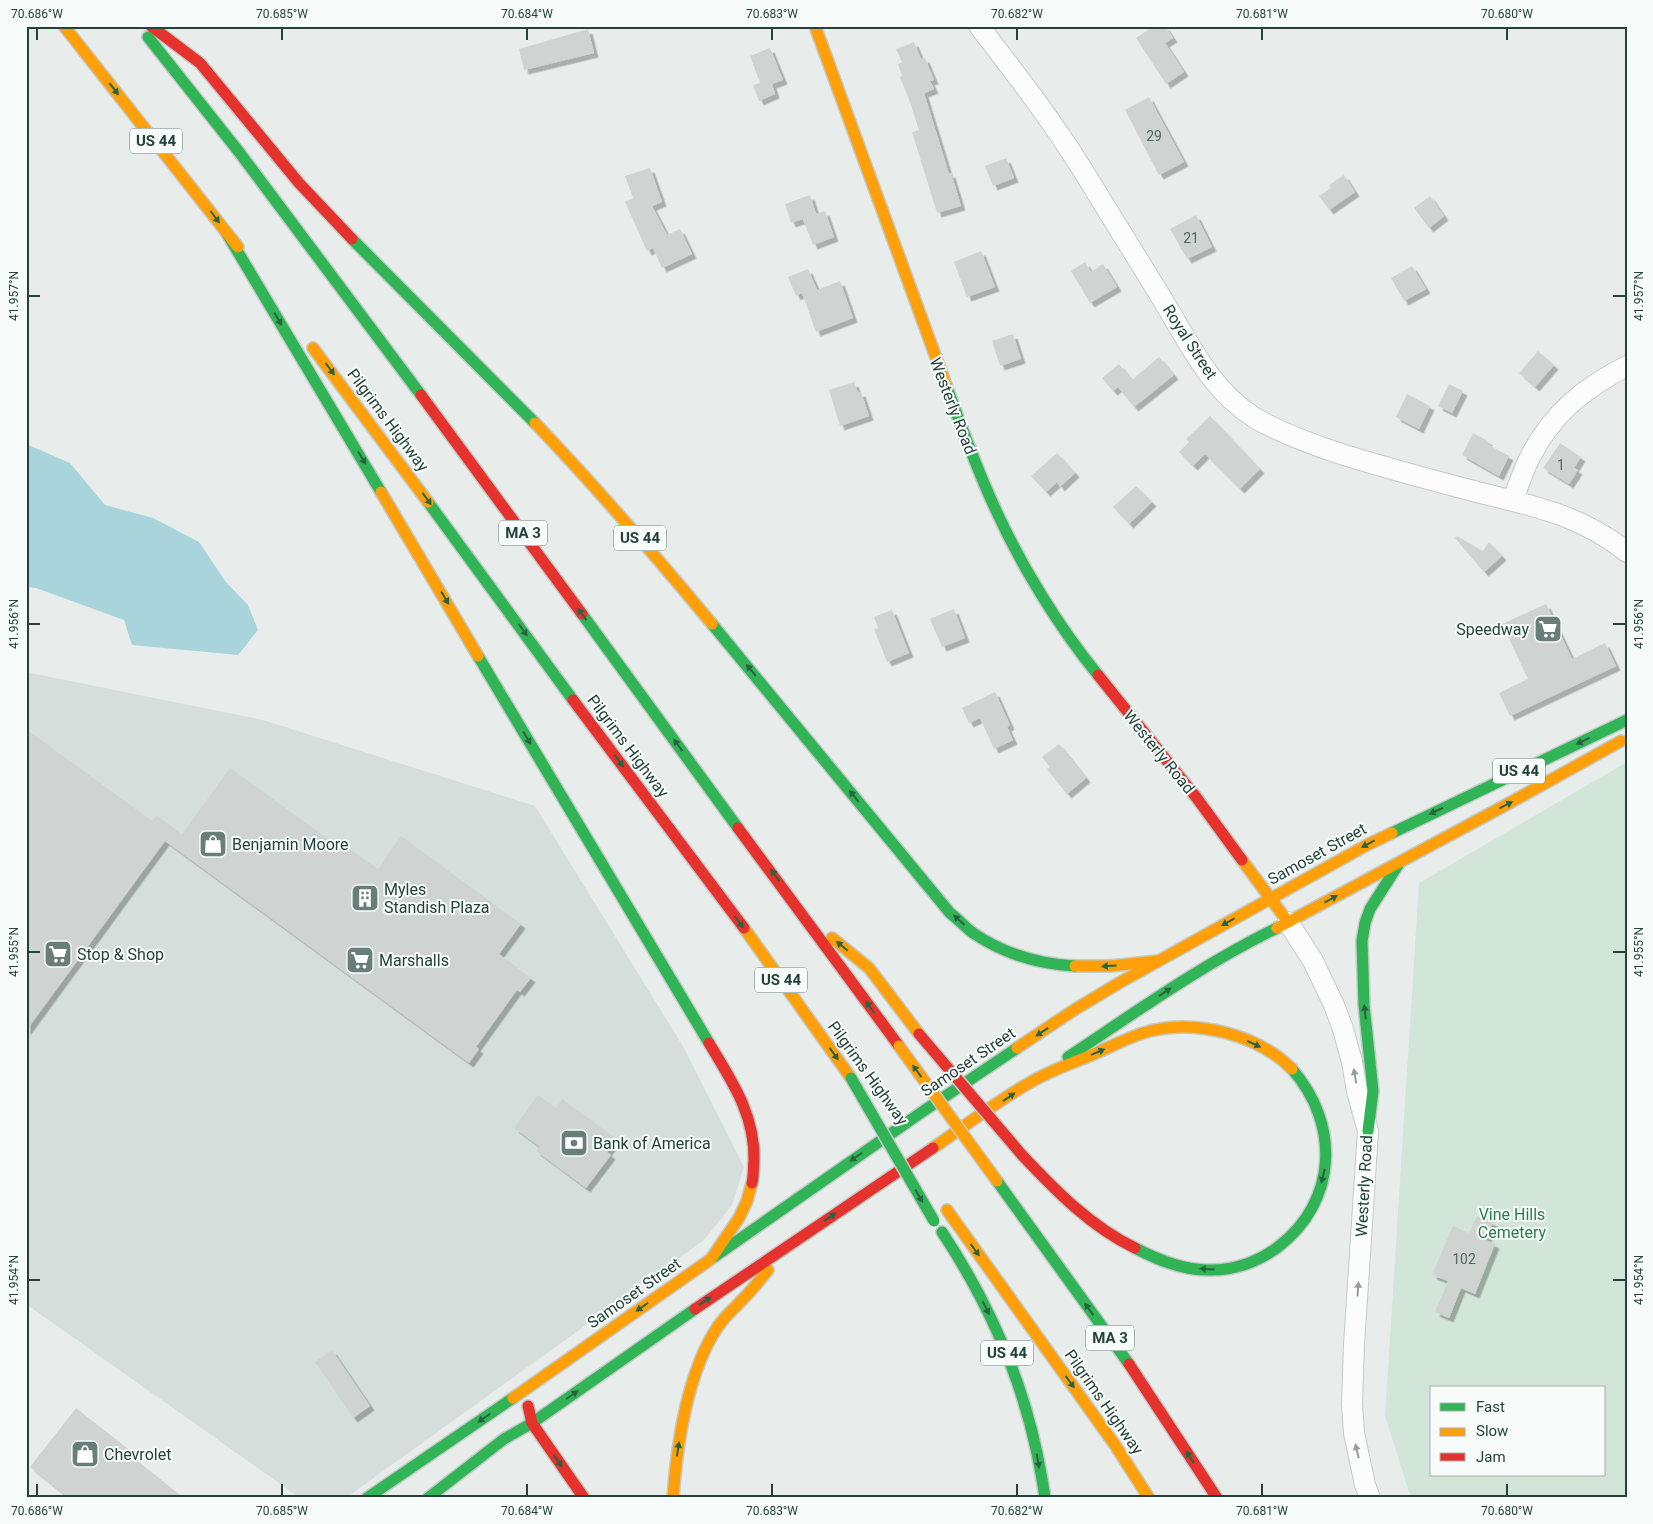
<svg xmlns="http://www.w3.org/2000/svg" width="1653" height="1524" viewBox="0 0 1653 1524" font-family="Roboto,sans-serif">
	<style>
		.built { fill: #d6dedb }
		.green { fill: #d1e6d8; fill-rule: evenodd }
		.water { fill: #a9d4db }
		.building { fill: #cfd4d2; filter: url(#shadow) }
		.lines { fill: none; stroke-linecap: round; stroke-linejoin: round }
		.street-casing { stroke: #c5cac8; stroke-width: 22 }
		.fast-casing { stroke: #c3cbc8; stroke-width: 14 }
		.slow-casing { stroke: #c3cbc8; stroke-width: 14 }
		.jam-casing { stroke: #c3cbc8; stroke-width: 14 }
		.street { stroke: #fcfcfc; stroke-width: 20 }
		.fast { stroke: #30b455; stroke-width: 11 }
		.slow { stroke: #ff9f0a; stroke-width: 11 }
		.jam { stroke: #e5322d; stroke-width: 11 }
		.fast-bridge-casing { stroke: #c3ccc9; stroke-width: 14; stroke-linecap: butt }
		.slow-bridge-casing { stroke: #c3ccc9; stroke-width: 14; stroke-linecap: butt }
		.jam-bridge-casing { stroke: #c3ccc9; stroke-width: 14; stroke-linecap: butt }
		.fast-bridge { stroke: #30b455; stroke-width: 11 }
		.slow-bridge { stroke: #ff9f0a; stroke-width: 11 }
		.jam-bridge { stroke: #e5322d; stroke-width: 11 }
		.oneway { fill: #286442 }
		.oneway2 { fill: #909f9b }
		.ticks { fill: none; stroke: #24423a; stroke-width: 2 }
		.labels { text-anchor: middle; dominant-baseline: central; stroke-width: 4; stroke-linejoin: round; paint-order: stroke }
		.number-label { font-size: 14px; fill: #506761 }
		.shield { fill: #f7fbf9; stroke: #637a73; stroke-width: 1 }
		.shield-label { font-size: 15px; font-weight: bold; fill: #24423a }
		.street-label { font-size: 16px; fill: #24423a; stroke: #f7fbf9 }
		.poi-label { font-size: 16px; fill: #24423a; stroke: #f7fbf9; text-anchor: start }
		.park-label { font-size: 16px; fill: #2d7a4b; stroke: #f7fbf9 }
		.neatline { fill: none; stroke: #24423a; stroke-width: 2 }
		.ticks-label { font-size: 12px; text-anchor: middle; fill: #24423a }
	</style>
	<defs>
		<filter id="shadow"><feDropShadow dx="4.5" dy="4.5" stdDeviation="0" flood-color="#0004"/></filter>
	</defs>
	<rect width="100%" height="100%" fill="#e8edeb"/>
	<!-- built -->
	<polygon class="built" points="26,672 263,720 535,806 684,1048 744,1167 732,1205 704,1240 346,1498 300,1498 26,1304"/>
	<!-- green -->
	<path class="green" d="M 1627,762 L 1627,1498 L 1411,1498 L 1385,1416 L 1419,883 ZM 1432,1388 L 1604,1388 L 1604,1475 L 1432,1475 Z"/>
	<!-- water -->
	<polygon class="water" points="26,444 70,463 105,505 153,518 199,542 225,581 248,605 258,630 238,655 132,645 124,620 36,588 26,587"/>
	<!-- building -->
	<g class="building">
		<polygon points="1154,26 1165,26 1173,38 1165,43 1184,72 1166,84 1136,38"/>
		<polygon points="588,29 594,53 524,70 519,49"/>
		<polygon points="914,42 921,59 925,58 934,80 930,81 934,89 924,93 949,174 951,173 961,206 937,213 912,132 919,130 910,102 900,77 902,76 898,64 902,62 896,49"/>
		<polygon points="770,48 783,80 772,84 775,94 759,101 753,85 760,83 750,56"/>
		<polygon points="1149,97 1184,162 1159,175 1125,110"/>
		<polygon points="1006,158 1014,178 993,186 985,166"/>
		<polygon points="650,168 662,202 652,206 667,235 680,229 692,254 662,268 653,248 647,251 625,202 633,198 625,176"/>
		<polygon points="1344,175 1355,192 1329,210 1319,196 1331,188 1329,185"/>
		<polygon points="810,195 816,214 825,211 834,237 813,245 803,219 791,223 785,204"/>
		<polygon points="1430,196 1444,216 1429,228 1414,208"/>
		<polygon points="1196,215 1212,247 1187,259 1170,229"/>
		<polygon points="981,251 995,287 967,297 954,262"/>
		<polygon points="1085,262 1091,272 1103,264 1117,287 1090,303 1071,271"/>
		<polygon points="1412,266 1426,289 1404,301 1391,278"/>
		<polygon points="808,269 817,290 840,281 853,318 816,332 802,293 796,296 788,277"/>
		<polygon points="1013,334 1021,359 1000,366 992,341"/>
		<polygon points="1538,351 1554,365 1535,387 1519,373"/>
		<polygon points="1159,357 1174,375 1134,407 1118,387 1113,391 1102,378 1119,364 1132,380"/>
		<polygon points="854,382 858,393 861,392 869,416 840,426 829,390"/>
		<polygon points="1449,384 1463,391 1452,413 1438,406"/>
		<polygon points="1407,394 1430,406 1419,429 1396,417"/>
		<polygon points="1210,416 1260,469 1240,489 1205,454 1193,466 1179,452 1189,442 1186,439"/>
		<polygon points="1473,433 1488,441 1487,444 1509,456 1499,476 1462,455"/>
		<polygon points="1560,443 1581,457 1574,468 1578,470 1569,484 1543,468"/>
		<polygon points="1057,453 1075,473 1060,487 1057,482 1046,492 1031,476"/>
		<polygon points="1136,486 1152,502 1129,524 1113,507"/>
		<polygon points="1457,536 1483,551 1489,542 1502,556 1484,572 1455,538"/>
		<polygon points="1546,604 1572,659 1605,643 1616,666 1510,716 1499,693 1528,679 1502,624"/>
		<polygon points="954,609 965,638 942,647 930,619"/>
		<polygon points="892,610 909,653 887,662 874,629 878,628 874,617"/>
		<polygon points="995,692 1010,725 1007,727 1013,740 994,749 980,718 969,723 962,708"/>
		<polygon points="26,729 152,821 156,815 182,834 230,768 338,846 341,843 378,869 401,836 521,924 499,954 531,978 520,992 517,990 476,1047 479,1049 469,1063 165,841 26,1031"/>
		<polygon points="1059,744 1086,778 1067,794 1047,769 1050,767 1042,757"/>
		<polygon points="538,1095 556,1108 562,1099 617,1139 607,1152 611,1155 586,1188 536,1151 540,1147 514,1128"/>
		<polygon points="1477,1216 1493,1222 1486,1240 1495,1244 1475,1294 1461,1288 1449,1318 1435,1312 1448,1281 1432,1275 1453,1226 1469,1233"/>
		<polygon points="332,1350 370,1406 353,1418 315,1362"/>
		<polygon points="76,1408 132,1452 130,1455 184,1498 69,1498 30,1467"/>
	</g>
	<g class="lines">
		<defs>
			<g id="street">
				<path d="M 979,26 C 1015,73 1051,119 1082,169 C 1109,212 1135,255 1161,297 C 1188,341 1210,390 1255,418 C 1279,432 1306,442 1332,451 C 1381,467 1431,480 1481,493 C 1537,507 1580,515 1627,552"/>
				<path d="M 1513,500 C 1518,486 1523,471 1530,457 C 1552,414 1584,388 1627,366"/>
				<polyline points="1288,922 1313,961 1334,1005 1343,1029 1352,1062 1357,1091 1368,1131 1354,1345 1352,1404 1354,1433 1365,1485 1370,1498"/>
			</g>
			<g id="fast">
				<polyline points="148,37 239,152 421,395"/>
				<polyline points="226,232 381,492"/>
				<polyline points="352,239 535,423"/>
				<path d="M 946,385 C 961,426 976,467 994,506 C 1020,564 1058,626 1098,675"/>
				<polyline points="428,502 573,700"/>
				<polyline points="582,614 738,828"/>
				<path d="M 712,624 L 950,913 C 958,919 965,927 973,933 C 1004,954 1038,964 1075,966"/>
				<polyline points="478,656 709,1043"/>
				<polyline points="1392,833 1627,720"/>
				<path d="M 1068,1057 C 1136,1012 1203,964 1277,928"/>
				<polyline points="1368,1131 1373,1091 1364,1005 1362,941 1365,923 1370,909 1398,865"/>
				<polyline points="997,1181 1129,1364"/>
				<path d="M 942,1232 C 987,1300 1020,1373 1037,1453 C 1040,1468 1043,1483 1045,1498"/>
				<path d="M 1135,1248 C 1158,1260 1184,1271 1211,1270 C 1235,1270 1259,1261 1278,1247 C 1338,1201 1340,1124 1292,1069"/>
				<polyline points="714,1257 922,1112 1017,1048"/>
				<polyline points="367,1498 513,1398"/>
				<polyline points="428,1498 504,1439 532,1423 695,1309"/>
			</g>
			<g id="slow">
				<polyline points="64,26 238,247"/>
				<polyline points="815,26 946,385"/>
				<polyline points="313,348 428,502"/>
				<path d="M 535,423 C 597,488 655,555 712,624"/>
				<polyline points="381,492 478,656"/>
				<polyline points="1242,860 1288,922"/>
				<polyline points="744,928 851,1078"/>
				<polyline points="1277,928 1504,806 1621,741"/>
				<polyline points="832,938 869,968 919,1034"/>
				<polyline points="1075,966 1110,966 1158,961"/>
				<polyline points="1017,1048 1074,1010 1119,983 1367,845 1392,833"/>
				<path d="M 933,1148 C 965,1126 997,1101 1031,1082 C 1051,1070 1073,1063 1094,1054 C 1113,1046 1130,1036 1150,1031 C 1197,1019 1258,1035 1292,1069"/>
				<polyline points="947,1210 1115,1445 1149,1498"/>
				<polyline points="513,1398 711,1259 739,1218 747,1201 752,1183"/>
				<path d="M 673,1498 C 677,1443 687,1371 719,1325 C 726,1315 735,1308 743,1299 C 752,1290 760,1280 768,1270"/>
			</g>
			<g id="jam">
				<polyline points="151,26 200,63 299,183 352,239"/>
				<polyline points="421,395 582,614"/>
				<polyline points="1098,675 1196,797 1242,860"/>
				<polyline points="573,700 744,928"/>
				<polyline points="738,828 899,1046"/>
				<path d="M 709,1043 C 731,1080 755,1114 754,1160 C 753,1167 754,1175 752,1183"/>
				<path d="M 1022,1155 C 1055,1190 1091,1227 1135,1248"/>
				<polyline points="695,1309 933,1148"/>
				<polyline points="1129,1364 1217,1498"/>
				<polyline points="528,1406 532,1423 584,1498"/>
			</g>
		</defs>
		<!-- street casing -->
		<use href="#street" class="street-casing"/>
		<!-- fast casing -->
		<use href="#fast" class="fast-casing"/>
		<!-- slow casing -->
		<use href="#slow" class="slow-casing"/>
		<!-- jam casing -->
		<use href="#jam" class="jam-casing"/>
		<!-- street -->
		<use href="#street" class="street"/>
		<!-- fast -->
		<use href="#fast" class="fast"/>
		<!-- slow -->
		<use href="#slow" class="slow"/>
		<!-- jam -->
		<use href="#jam" class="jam"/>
		<defs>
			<polyline id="fast-bridge" points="851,1078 934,1221"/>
			<polyline id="slow-bridge" points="899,1046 997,1181"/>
			<polyline id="jam-bridge" points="919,1034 1022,1155"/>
		</defs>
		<!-- fast-bridge casing -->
		<use href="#fast-bridge" class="fast-bridge-casing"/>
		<!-- slow-bridge casing -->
		<use href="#slow-bridge" class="slow-bridge-casing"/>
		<!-- jam-bridge casing -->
		<use href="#jam-bridge" class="jam-bridge-casing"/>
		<!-- fast-bridge -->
		<use href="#fast-bridge" class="fast-bridge"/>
		<!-- slow-bridge -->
		<use href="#slow-bridge" class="slow-bridge"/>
		<!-- jam-bridge -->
		<use href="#jam-bridge" class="jam-bridge"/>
	</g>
	<!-- one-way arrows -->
	<defs><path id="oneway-solid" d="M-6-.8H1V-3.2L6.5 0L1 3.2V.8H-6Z" transform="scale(1.25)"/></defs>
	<g class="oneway">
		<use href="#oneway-solid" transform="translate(114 89) rotate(52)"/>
		<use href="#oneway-solid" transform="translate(215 217) rotate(53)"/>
		<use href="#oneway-solid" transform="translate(278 319) rotate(59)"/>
		<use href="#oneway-solid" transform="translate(330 369) rotate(53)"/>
		<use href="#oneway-solid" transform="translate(362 458) rotate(59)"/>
		<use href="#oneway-solid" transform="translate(427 499) rotate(54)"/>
		<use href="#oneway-solid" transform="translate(445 598) rotate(59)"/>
		<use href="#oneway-solid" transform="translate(582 614) rotate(-126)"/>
		<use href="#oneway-solid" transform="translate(523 630) rotate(54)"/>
		<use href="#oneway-solid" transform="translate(751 670) rotate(-129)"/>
		<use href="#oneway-solid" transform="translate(527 738) rotate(59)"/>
		<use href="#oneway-solid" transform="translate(1583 741) rotate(155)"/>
		<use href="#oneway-solid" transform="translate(678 745) rotate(-126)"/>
		<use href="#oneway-solid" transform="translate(619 761) rotate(53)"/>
		<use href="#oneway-solid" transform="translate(854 796) rotate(-129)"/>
		<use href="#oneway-solid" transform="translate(1506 805) rotate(-27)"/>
		<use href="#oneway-solid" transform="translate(1436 811) rotate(155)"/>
		<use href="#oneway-solid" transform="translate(1368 844) rotate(152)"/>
		<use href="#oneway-solid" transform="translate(775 875) rotate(-126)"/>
		<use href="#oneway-solid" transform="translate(1331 899) rotate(-29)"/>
		<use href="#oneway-solid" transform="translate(959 920) rotate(-138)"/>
		<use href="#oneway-solid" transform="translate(739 922) rotate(54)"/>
		<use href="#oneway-solid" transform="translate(1228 922) rotate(151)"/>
		<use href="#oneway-solid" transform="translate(842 946) rotate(-140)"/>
		<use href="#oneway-solid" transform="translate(1109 966) rotate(176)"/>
		<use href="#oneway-solid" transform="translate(1165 992) rotate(-33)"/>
		<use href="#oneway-solid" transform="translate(870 1007) rotate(-126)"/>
		<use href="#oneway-solid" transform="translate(1365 1012) rotate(-96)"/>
		<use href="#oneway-solid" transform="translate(1042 1032) rotate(146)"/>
		<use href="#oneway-solid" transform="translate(1254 1044) rotate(25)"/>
		<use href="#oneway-solid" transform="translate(1098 1052) rotate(-23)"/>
		<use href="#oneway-solid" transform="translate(834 1054) rotate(54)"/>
		<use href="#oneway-solid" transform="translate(917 1071) rotate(-126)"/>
		<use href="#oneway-solid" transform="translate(1009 1097) rotate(-34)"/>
		<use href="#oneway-solid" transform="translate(856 1157) rotate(145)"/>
		<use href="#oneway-solid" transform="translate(1323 1176) rotate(104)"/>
		<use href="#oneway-solid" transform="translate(919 1196) rotate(60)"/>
		<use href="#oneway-solid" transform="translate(830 1217) rotate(-34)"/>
		<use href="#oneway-solid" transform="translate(975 1250) rotate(54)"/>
		<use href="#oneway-solid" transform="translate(1207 1269) rotate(-176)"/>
		<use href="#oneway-solid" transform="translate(705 1301) rotate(-34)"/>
		<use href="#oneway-solid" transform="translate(642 1307) rotate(145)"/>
		<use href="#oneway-solid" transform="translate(986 1308) rotate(64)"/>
		<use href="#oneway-solid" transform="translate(1089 1309) rotate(-126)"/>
		<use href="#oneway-solid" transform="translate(1070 1382) rotate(54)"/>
		<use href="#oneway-solid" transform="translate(572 1395) rotate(-35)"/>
		<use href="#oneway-solid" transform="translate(484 1418) rotate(145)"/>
		<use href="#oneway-solid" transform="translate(678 1449) rotate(-82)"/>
		<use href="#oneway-solid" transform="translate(1190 1457) rotate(-123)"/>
		<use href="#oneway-solid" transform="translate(558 1461) rotate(55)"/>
		<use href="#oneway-solid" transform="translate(1038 1461) rotate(80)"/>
	</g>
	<g class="oneway2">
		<use href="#oneway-solid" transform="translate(1355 1076) rotate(-100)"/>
		<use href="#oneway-solid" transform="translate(1358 1289) rotate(-86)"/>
		<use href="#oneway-solid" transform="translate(1357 1451) rotate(-103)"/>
	</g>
	<!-- ticks -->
	<path class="ticks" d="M 37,28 L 37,40M 282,28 L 282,40M 527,28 L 527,40M 772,28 L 772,40M 1017,28 L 1017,40M 1262,28 L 1262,40M 1507,28 L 1507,40M 28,296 L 40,296M 1613,296 L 1626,296M 28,624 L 40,624M 1613,624 L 1626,624M 28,952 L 40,952M 1613,952 L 1626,952M 28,1280 L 40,1280M 1613,1280 L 1626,1280M 37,1484 L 37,1496M 282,1484 L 282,1496M 527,1484 L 527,1496M 772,1484 L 772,1496M 1017,1484 L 1017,1496M 1262,1484 L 1262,1496M 1507,1484 L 1507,1496"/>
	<!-- icons -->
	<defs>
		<symbol id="supermarket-square" viewBox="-11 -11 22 22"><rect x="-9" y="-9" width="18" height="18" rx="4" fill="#697e78" stroke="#f7fbf9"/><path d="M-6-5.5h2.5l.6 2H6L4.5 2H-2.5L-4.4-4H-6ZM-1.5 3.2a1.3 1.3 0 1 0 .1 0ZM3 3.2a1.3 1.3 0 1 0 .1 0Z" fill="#fff"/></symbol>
		<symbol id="shop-square" viewBox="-11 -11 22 22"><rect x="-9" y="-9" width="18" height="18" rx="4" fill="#697e78" stroke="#f7fbf9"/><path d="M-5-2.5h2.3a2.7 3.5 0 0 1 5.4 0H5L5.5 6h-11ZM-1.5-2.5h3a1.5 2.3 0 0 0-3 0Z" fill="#fff"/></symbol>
		<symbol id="building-square" viewBox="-11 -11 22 22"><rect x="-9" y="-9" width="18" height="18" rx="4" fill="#697e78" stroke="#f7fbf9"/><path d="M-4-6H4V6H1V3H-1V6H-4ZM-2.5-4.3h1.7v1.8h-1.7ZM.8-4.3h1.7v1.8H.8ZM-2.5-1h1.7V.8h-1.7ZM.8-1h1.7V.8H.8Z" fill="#fff"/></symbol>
		<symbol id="bank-square" viewBox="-11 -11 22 22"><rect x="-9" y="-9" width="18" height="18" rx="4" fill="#697e78" stroke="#f7fbf9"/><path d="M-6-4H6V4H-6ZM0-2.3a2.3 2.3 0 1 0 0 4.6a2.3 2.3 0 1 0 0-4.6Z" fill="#fff"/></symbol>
	</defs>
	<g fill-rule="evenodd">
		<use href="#supermarket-square" x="1532" y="613" width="32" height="32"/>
		<use href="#shop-square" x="197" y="828" width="32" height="32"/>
		<use href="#building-square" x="349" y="882" width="32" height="32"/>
		<use href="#supermarket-square" x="42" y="938" width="32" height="32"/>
		<use href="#supermarket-square" x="344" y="944" width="32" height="32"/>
		<use href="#bank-square" x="558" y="1127" width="32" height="32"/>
		<use href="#shop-square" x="69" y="1438" width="32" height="32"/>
	</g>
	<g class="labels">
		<!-- number labels -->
		<g class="number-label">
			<text x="1154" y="136">29</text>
			<text x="1191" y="238">21</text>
			<text x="1561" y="465">1</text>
			<text x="1464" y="1259">102</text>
		</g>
		<!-- shield labels -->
		<g class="shield">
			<rect x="130" y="128.5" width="52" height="25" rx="4"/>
			<rect x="499" y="520.5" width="48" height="25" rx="4"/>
			<rect x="614" y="525.5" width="52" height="25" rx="4"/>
			<rect x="1493" y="758.5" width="52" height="25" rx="4"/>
			<rect x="755" y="967.5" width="52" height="25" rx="4"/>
			<rect x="1086" y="1325.5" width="48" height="25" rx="4"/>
			<rect x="981" y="1340.5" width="52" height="25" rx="4"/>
		</g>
		<g class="shield-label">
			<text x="156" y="141">US 44</text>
			<text x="523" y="533">MA 3</text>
			<text x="640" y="538">US 44</text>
			<text x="1519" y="771">US 44</text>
			<text x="781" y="980">US 44</text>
			<text x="1110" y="1338">MA 3</text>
			<text x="1007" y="1353">US 44</text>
		</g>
		<!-- street labels -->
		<g class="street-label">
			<text transform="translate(1190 342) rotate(57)">Royal Street</text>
			<text transform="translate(953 406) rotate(69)">Westerly Road</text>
			<text transform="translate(388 420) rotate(53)">Pilgrims Highway</text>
			<text transform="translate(628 746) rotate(53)">Pilgrims Highway</text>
			<text transform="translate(1159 752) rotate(51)">Westerly Road</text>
			<text transform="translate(1317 854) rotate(-29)">Samoset Street</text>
			<text transform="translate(968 1062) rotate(-34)">Samoset Street</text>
			<text transform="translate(868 1073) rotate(54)">Pilgrims Highway</text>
			<text transform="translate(1364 1186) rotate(-87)">Westerly Road</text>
			<text transform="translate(634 1293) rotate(-35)">Samoset Street</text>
			<text transform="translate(1104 1402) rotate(55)">Pilgrims Highway</text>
		</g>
		<!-- poi labels -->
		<g class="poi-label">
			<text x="1529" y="629" text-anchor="end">Speedway</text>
			<text x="232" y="844">Benjamin Moore</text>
			<text x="384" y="889">Myles<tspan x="384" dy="18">Standish Plaza</tspan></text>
			<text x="77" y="954">Stop &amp; Shop</text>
			<text x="379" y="960">Marshalls</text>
			<text x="593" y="1143">Bank of America</text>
			<text x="104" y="1454">Chevrolet</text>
		</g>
		<!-- park labels -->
		<g class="park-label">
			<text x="1512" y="1214">Vine Hills<tspan x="1512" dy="18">Cemetery</tspan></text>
		</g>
	</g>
	<!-- border -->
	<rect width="1653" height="1524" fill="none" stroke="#f7fbf9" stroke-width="55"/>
	<!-- legend -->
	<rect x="1430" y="1386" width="175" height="90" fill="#f7fbf9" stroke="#a3b1ad"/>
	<rect x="1440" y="1403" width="25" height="8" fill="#30b455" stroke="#a3b1ad"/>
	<text x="1476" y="1412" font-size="15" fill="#24423a">Fast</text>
	<rect x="1440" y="1428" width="25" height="8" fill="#ff9f0a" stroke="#a3b1ad"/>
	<text x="1476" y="1436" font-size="15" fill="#24423a">Slow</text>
	<rect x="1440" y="1453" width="25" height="8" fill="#e5322d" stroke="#a3b1ad"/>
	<text x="1476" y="1462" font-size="15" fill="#24423a">Jam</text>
	<rect x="28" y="28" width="1598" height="1468" class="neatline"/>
	<g class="ticks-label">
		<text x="37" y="18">70.686°W</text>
		<text x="282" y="18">70.685°W</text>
		<text x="527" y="18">70.684°W</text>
		<text x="772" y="18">70.683°W</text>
		<text x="1017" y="18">70.682°W</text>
		<text x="1262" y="18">70.681°W</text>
		<text x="1507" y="18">70.680°W</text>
		<text transform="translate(14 296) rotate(-90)" y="4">41.957°N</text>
		<text transform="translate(1639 296) rotate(-90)" y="4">41.957°N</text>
		<text transform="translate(14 624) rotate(-90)" y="4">41.956°N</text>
		<text transform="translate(1639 624) rotate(-90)" y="4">41.956°N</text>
		<text transform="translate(14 952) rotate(-90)" y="4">41.955°N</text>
		<text transform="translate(1639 952) rotate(-90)" y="4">41.955°N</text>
		<text transform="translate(14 1280) rotate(-90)" y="4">41.954°N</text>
		<text transform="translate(1639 1280) rotate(-90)" y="4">41.954°N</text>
		<text x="37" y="1515">70.686°W</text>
		<text x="282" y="1515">70.685°W</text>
		<text x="527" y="1515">70.684°W</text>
		<text x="772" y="1515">70.683°W</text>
		<text x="1017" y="1515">70.682°W</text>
		<text x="1262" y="1515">70.681°W</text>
		<text x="1507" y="1515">70.680°W</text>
	</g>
</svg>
